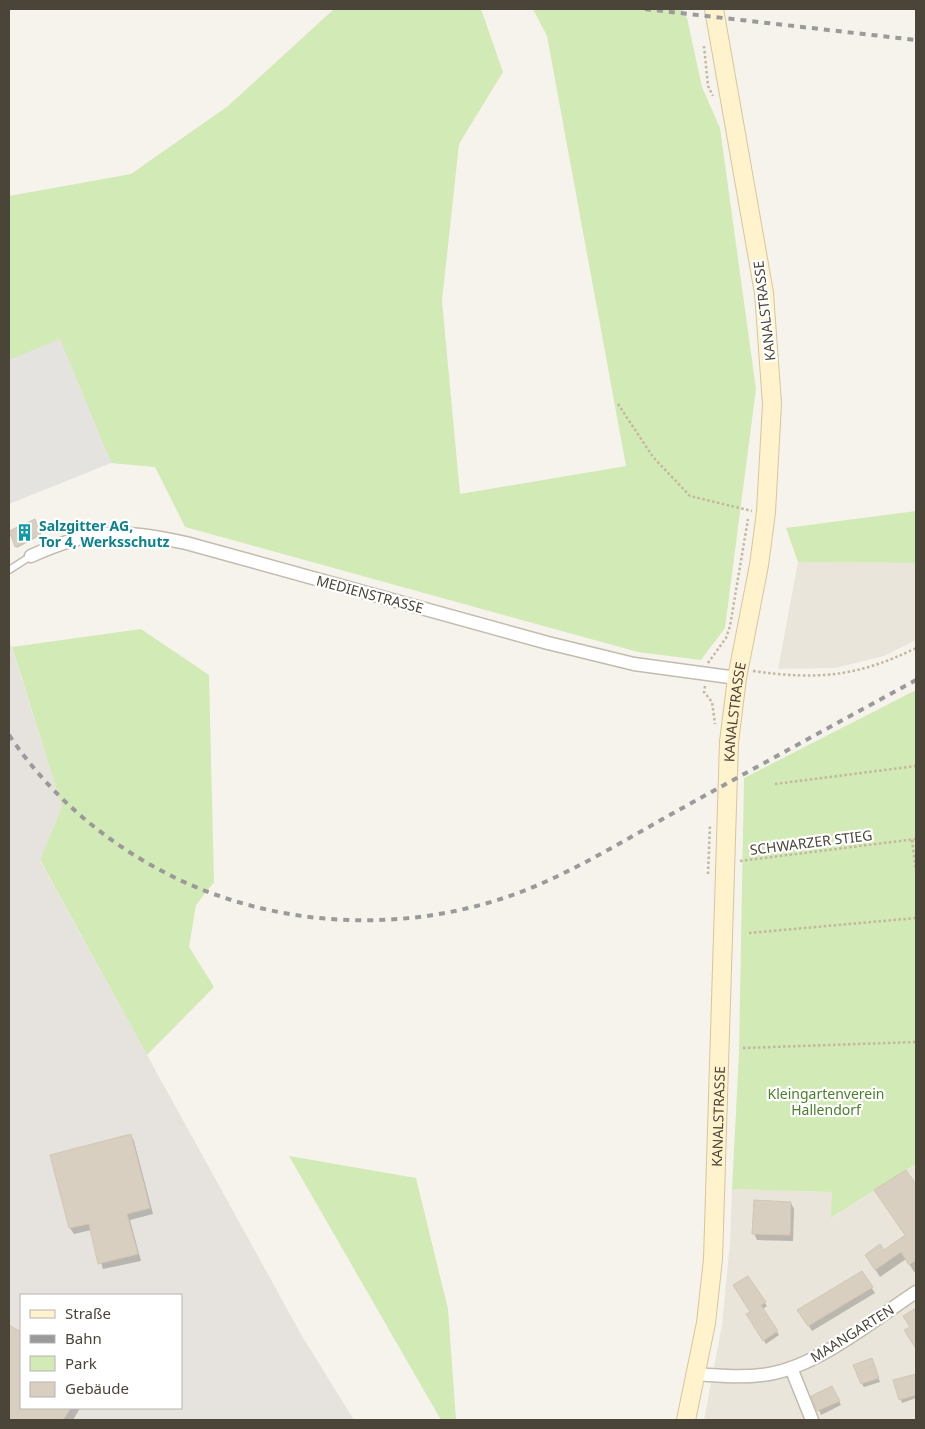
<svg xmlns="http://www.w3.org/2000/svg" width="925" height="1429" viewBox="0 0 925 1429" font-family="'Noto Sans',sans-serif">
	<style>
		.residential { fill: #eae5da }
		.industrial { fill: #e6e2dd; fill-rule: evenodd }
		.green { fill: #d2eab5 }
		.parking { fill: #e5e3e0 }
		.shadow { fill: #0003 }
		.building { fill: #d8cfc1; stroke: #d3c7b4 }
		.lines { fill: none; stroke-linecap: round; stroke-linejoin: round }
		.lane-casing { stroke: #c2bbae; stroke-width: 9 }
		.street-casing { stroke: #c2bbae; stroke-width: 15 }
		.secondary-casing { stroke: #d6c79b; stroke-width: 20 }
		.path { stroke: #c4b79f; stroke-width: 2.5; stroke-dasharray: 2.5 2.5; stroke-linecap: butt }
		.lane { stroke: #fff; stroke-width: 6 }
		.street { stroke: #fff; stroke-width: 12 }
		.secondary { stroke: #fff3cd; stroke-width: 18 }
		.rail { stroke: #9a9a9a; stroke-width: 4; stroke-dasharray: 6 6; stroke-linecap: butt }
		.labels { text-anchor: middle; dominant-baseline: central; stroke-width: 4.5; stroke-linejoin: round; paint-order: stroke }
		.street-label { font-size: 14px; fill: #4b4439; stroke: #fff }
		.culture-label { font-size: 14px; font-weight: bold; fill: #0d838f; stroke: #fff; text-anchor: start }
		.park-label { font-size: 14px; fill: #4a7f2a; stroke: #fff }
	</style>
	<rect width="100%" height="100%" fill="#f6f3ec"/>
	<!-- residential -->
	<g class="residential">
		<polygon points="798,562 916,563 916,640 884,656 835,668 778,669"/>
		<polygon points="916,1164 916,1420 704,1420 722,1325 730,1243 732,1189 832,1192 832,1218"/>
	</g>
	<!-- industrial -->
	<path class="industrial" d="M 9,639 L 62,807 L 40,861 L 302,1336 L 354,1420 L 9,1420 ZM 21,1295 L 181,1295 L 181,1408 L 21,1408 Z"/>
	<!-- green -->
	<g class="green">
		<polygon points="334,9 481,9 503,72 459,144 442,301 460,494 626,466 547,36 533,9 682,9 687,18 702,87 720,128 756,389 725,628 701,660 638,652 185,527 155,467 111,463 60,340 9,361 9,196 131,174 228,106"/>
		<polygon points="916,511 916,563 798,562 786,528"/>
		<polygon points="141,629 209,675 214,882 196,905 189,947 214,987 147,1055 40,860 62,807 12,647"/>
		<polygon points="916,690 916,1164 831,1218 832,1192 732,1189 739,1053 744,778"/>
		<polygon points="289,1156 416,1178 448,1309 456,1420 441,1420"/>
	</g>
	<!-- parking -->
	<polygon class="parking" points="60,339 111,463 9,504 9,360"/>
	<!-- shadow -->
	<g class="shadow">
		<polygon points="34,520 41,535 17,548 9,533"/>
		<polygon points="131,1135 134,1141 153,1214 130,1220 141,1261 103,1269 91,1230 74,1234 70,1228"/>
		<polygon points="906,1172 916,1186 916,1271 914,1272 906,1259 880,1277 871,1263 907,1236"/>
		<polygon points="791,1203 794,1209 793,1241 757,1240 754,1233"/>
		<polygon points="862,1273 875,1293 812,1331 799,1310"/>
		<polygon points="748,1277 767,1306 763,1309 779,1335 766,1344 748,1315 752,1312"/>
		<polygon points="9,1326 21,1333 21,1408 80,1408 73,1420 9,1420"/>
		<polygon points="873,1363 880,1382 864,1387 862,1384"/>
		<polygon points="916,1375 916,1398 902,1403 895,1381"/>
		<polygon points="832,1387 841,1405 821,1415 813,1397"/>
	</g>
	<!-- building -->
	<g class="building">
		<polygon points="35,519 41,534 15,547 9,531"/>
		<polygon points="131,1134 150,1208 127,1214 138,1254 98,1264 89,1224 69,1228 50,1155"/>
		<polygon points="906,1170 916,1184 916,1260 909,1265 901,1252 875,1270 865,1255 880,1244 884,1250 905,1235 874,1190"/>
		<polygon points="754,1200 791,1202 790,1235 752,1234"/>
		<polygon points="862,1271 873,1287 808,1326 797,1310"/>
		<polygon points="748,1276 766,1302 761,1305 778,1331 763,1341 746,1314 750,1312 733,1285"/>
		<polygon points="916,1308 916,1349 904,1330 910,1327 903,1316"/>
		<polygon points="9,1325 21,1332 21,1408 71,1408 63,1420 9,1420"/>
		<polygon points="872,1358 879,1378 861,1384 853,1365"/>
		<polygon points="916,1374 916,1395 899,1400 893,1380"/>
		<polygon points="832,1386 840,1401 817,1411 811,1396"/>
	</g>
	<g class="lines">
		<defs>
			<polyline id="lane" points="9,570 31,556"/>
			<g id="street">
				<path d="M 31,556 C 93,528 120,529 186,543 L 548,643 L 634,664 L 737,678"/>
				<polyline points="791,1368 812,1420"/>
				<path d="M 697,1374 C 721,1376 745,1378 769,1374 C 818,1366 875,1319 916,1292"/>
			</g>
			<g id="secondary">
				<path id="s1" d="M 686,1420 L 706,1323 L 713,1259 L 729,742 L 737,678 L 759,565 L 766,512 L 772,404 L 764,293 L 714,9"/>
			</g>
		</defs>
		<!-- lane casing -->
		<use href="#lane" class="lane-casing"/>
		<!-- street casing -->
		<use href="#street" class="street-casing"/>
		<!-- secondary casing -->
		<use href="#secondary" class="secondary-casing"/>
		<!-- path -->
		<g class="path">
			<polyline points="704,46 708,86 713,96"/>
			<polyline points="618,404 653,457 690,496 752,511"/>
			<polyline points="708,663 726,638 730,626 748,519"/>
			<path d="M 753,671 C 818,680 857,677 916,648"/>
			<polyline points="705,686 704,692 712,702 715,724"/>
			<polyline points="775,784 916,766"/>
			<polyline points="912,840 916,871"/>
			<polyline points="740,861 916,839"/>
			<polyline points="708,874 710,825"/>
			<polyline points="749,933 916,918"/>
			<polyline points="743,1048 916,1042"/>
		</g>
		<!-- lane -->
		<use href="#lane" class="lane"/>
		<!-- street -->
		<use href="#street" class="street"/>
		<!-- secondary -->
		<use href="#secondary" class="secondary"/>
		<!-- rail -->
		<g class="rail">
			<polyline points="645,9 916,40"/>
			<path d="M 9,735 C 53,800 113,849 184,882 C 293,931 420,933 531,888 C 584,866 635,834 686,806 C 762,764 839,722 916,680"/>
		</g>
	</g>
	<!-- icons -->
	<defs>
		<symbol id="building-bare" viewBox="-9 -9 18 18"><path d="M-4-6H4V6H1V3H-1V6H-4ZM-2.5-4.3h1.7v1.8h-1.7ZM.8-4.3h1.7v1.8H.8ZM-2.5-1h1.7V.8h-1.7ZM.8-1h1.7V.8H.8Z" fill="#0f9aa8" stroke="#fff" stroke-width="2.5" paint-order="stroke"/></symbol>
	</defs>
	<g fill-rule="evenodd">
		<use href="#building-bare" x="12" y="520" width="25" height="25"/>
	</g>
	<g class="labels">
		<!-- street labels -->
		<g class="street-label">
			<text transform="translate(764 311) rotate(-97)">KANALSTRASSE</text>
			<text transform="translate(370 594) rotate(15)">MEDIENSTRASSE</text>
			<text stroke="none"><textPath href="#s1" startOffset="711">KANALSTRASSE</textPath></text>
			<text transform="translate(811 842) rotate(-7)">SCHWARZER STIEG</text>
			<text stroke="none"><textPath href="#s1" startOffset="306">KANALSTRASSE</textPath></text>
			<text transform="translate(852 1333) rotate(-32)">MAANGARTEN</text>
		</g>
		<!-- culture labels -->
		<g class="culture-label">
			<text x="39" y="525">Salzgitter AG,<tspan x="39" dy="16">Tor 4, Werksschutz</tspan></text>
		</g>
		<!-- park labels -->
		<g class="park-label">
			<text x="826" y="1093">Kleingartenverein<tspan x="826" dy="16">Hallendorf</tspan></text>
		</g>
	</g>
	<!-- border -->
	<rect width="925" height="1429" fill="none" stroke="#4b4439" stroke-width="20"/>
	<!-- legend -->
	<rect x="20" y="1294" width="162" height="115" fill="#ffffff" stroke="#b7b4b0"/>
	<rect x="30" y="1310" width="25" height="8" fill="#fff3cd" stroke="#b7b4b0"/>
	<text x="65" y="1319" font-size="15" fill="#4b4439">Straße</text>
	<rect x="30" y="1335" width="25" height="8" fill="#9a9a9a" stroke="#b7b4b0"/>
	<text x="65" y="1344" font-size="15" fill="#4b4439">Bahn</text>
	<rect x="30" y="1356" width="25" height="15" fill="#d2eab5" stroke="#b7b4b0"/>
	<text x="65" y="1369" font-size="15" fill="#4b4439">Park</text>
	<rect x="30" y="1382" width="25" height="15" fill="#d8cfc1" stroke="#b7b4b0"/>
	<text x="65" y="1394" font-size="15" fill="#4b4439">Gebäude</text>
</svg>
